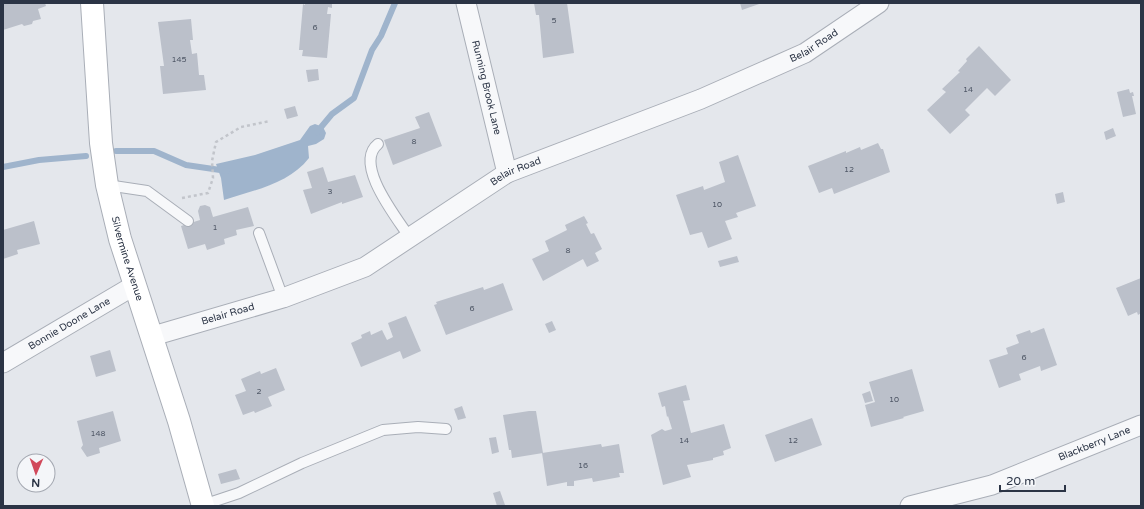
<svg xmlns="http://www.w3.org/2000/svg" width="1144" height="509" viewBox="0 0 1144 509" font-family="'Varela Round',sans-serif">
	<style>
		.water { fill: #9fb4cc }
		.lines { fill: none; stroke-linecap: round; stroke-linejoin: round }
		.stream { stroke: #9fb4cc; stroke-width: 6 }
		.building { fill: #bbc0ca }
		.lane-casing { stroke: #a9aeb7; stroke-width: 12 }
		.street-casing { stroke: #a9aeb7; stroke-width: 21 }
		.secondary-casing { stroke: #a9aeb7; stroke-width: 24 }
		.path { stroke: #c2c5cb; stroke-width: 2.5; stroke-dasharray: 3 3; stroke-linecap: butt }
		.lane { stroke: #f7f8fa; stroke-width: 10 }
		.street { stroke: #f7f8fa; stroke-width: 19 }
		.secondary { stroke: #fff; stroke-width: 22 }
		.labels { text-anchor: middle; dominant-baseline: central; stroke-width: 3; stroke-linejoin: round; paint-order: stroke }
		.number-label { font-size: 8px; fill: #4f5766 }
		.street-label { font-size: 10px; fill: #2b3445; stroke: #f4f6f9 }
	</style>
	<rect width="100%" height="100%" fill="#e4e7ec"/>
	<!-- water -->
	<path class="water" d="M 315,124 L 323,127 L 326,133 L 324,139 L 316,144 L 308,146 L 309,158 C 289,184 254,190 224,200 L 221,178 L 216,164 L 255,155 L 300,140 L 310,126 Z"/>
	<g class="lines">
		<!-- stream -->
		<g class="stream">
			<polyline points="317,132 332,114 354,98 372,50 381,36 395,3"/>
			<polyline points="116,151 154,151 186,165 227,171"/>
			<polyline points="3,167 39,160 86,156"/>
		</g>
	</g>
	<!-- building -->
	<g class="building">
		<polygon points="3,3 45,3 46,6 38,9 41,19 33,21 32,24 24,26 22,24 3,30"/>
		<polygon points="305,3 332,3 332,8 328,7 327,14 331,14 327,58 302,56 303,50 299,50 303,4 305,5"/>
		<polygon points="534,3 567,3 574,53 543,58 539,15 536,15"/>
		<polygon points="740,3 762,3 742,10"/>
		<polygon points="191,19 193,40 190,40 192,54 197,53 199,75 204,75 206,90 163,94 160,66 164,66 158,22"/>
		<polygon points="979,46 1011,80 995,96 987,88 965,110 970,115 950,134 927,110 946,92 942,89 960,72 958,71 967,61 966,59"/>
		<polygon points="318,69 319,80 308,82 306,70"/>
		<polygon points="1129,89 1130,93 1133,92 1134,96 1132,96 1136,114 1123,117 1117,92"/>
		<polygon points="295,106 298,116 287,119 284,109"/>
		<polygon points="429,112 442,146 393,165 384,140 420,128 415,117"/>
		<polygon points="1113,128 1116,136 1106,140 1104,132"/>
		<polygon points="878,143 881,149 883,149 890,172 834,194 832,188 819,193 808,166 846,151 846,153 860,147 861,150"/>
		<polygon points="738,155 756,206 736,213 738,217 725,221 732,239 708,248 702,232 690,235 676,195 703,186 704,190 725,182 719,162"/>
		<polygon points="323,167 328,182 355,175 363,197 342,204 342,202 311,214 303,190 312,188 307,172"/>
		<polygon points="1063,192 1065,202 1057,204 1055,194"/>
		<polygon points="205,205 210,207 213,217 248,207 254,226 236,230 237,235 224,239 225,244 207,250 205,244 188,249 181,226 200,220 198,211 200,206"/>
		<polygon points="584,216 588,223 586,224 591,234 594,233 602,249 595,253 599,261 587,267 583,259 543,281 532,259 549,251 545,241 567,230 565,225"/>
		<polygon points="34,221 40,244 17,250 18,254 3,259 3,230"/>
		<polygon points="737,256 739,262 720,267 718,261"/>
		<polygon points="1141,278 1141,313 1138,315 1137,312 1128,316 1116,288"/>
		<polygon points="503,283 513,310 446,335 434,305 437,304 436,302 483,287 484,290"/>
		<polygon points="406,316 421,351 403,359 400,351 361,367 351,343 362,338 361,335 370,331 371,335 382,330 387,340 393,337 388,323"/>
		<polygon points="552,321 556,330 549,333 545,324"/>
		<polygon points="1044,328 1057,365 1041,371 1040,366 1019,374 1021,380 999,388 989,360 1008,354 1006,348 1019,343 1016,335 1030,330 1031,333"/>
		<polygon points="110,350 116,371 96,377 90,356"/>
		<polygon points="276,368 285,390 268,397 272,406 255,413 254,411 243,415 235,395 246,391 241,379 260,371 261,374"/>
		<polygon points="912,369 924,411 903,417 904,418 871,427 865,405 875,402 869,382"/>
		<polygon points="686,385 690,400 683,401 691,433 724,424 731,448 723,451 724,455 713,458 713,460 687,465 691,477 663,485 651,435 662,429 665,431 672,429 668,416 667,417 665,406 662,407 658,393"/>
		<polygon points="870,391 873,401 865,403 862,394"/>
		<polygon points="462,406 466,418 458,420 454,409"/>
		<polygon points="113,411 121,441 99,448 100,453 87,457 81,448 83,445 77,421"/>
		<polygon points="529,411 536,411 543,453 512,458 511,450 509,450 503,415"/>
		<polygon points="812,418 822,445 775,462 765,435"/>
		<polygon points="496,437 499,452 492,454 489,438"/>
		<polygon points="601,444 602,447 619,444 624,473 619,473 620,477 593,482 592,478 574,481 574,486 567,486 567,482 547,486 542,453"/>
		<polygon points="236,469 240,479 221,484 218,474"/>
		<polygon points="500,491 505,505 497,506 493,493"/>
	</g>
	<g class="lines">
		<defs>
			<g id="lane">
				<path d="M 378,144 C 353,164 397,218 410,238"/>
				<polyline points="107,185 147,191 188,221"/>
				<polyline points="259,233 283,298"/>
				<polyline points="203,505 239,493 302,463 383,430 418,427 446,429"/>
			</g>
			<g id="street">
				<path id="s1" d="M 466,3 L 507,173"/>
				<path id="s2" d="M 153,336 L 283,298 L 365,267 L 507,173 L 701,99 L 805,53 L 879,3"/>
				<path id="s3" d="M 3,363 L 135,285"/>
				<path id="s4" d="M 910,506 L 992,485 L 1141,425"/>
			</g>
			<g id="secondary">
				<path id="s5" d="M 92,3 L 101,143 L 107,185 L 120,239 L 179,421 L 203,506"/>
			</g>
		</defs>
		<!-- lane casing -->
		<use href="#lane" class="lane-casing"/>
		<!-- street casing -->
		<use href="#street" class="street-casing"/>
		<!-- secondary casing -->
		<use href="#secondary" class="secondary-casing"/>
		<!-- path -->
		<polyline class="path" points="182,198 208,193 213,178 212,161 216,142 241,127 270,121"/>
		<!-- lane -->
		<use href="#lane" class="lane"/>
		<!-- street -->
		<use href="#street" class="street"/>
		<!-- secondary -->
		<use href="#secondary" class="secondary"/>
	</g>
	<g class="labels">
		<!-- number labels -->
		<g class="number-label">
			<text x="554" y="20">5</text>
			<text x="315" y="27">6</text>
			<text x="179" y="59">145</text>
			<text x="968" y="89">14</text>
			<text x="414" y="141">8</text>
			<text x="849" y="169">12</text>
			<text x="330" y="191">3</text>
			<text x="717" y="204">10</text>
			<text x="215" y="227">1</text>
			<text x="568" y="250">8</text>
			<text x="472" y="308">6</text>
			<text x="1024" y="357">6</text>
			<text x="259" y="391">2</text>
			<text x="894" y="399">10</text>
			<text x="98" y="433">148</text>
			<text x="684" y="440">14</text>
			<text x="793" y="440">12</text>
			<text x="583" y="465">16</text>
		</g>
		<!-- street labels -->
		<g class="street-label">
			<text stroke="none"><textPath href="#s2" startOffset="726">Belair Road</textPath></text>
			<text stroke="none"><textPath href="#s1" startOffset="87">Running Brook Lane</textPath></text>
			<text stroke="none"><textPath href="#s2" startOffset="402">Belair Road</textPath></text>
			<text stroke="none"><textPath href="#s5" startOffset="259">Silvermine Avenue</textPath></text>
			<text stroke="none"><textPath href="#s2" startOffset="78">Belair Road</textPath></text>
			<text stroke="none"><textPath href="#s3" startOffset="77">Bonnie Doone Lane</textPath></text>
			<text stroke="none"><textPath href="#s4" startOffset="195">Blackberry Lane</textPath></text>
		</g>
	</g>
	<!-- border -->
	<rect width="1144" height="509" fill="none" stroke="#2b3445" stroke-width="8"/>
	<!-- north arrow -->
	<g transform="translate(36 473) rotate(182)"><circle r="19" fill="#f4f6f9" stroke="#a4a8b1"/>
	<path d="M0-3L7 15L0 10L-7 15Z" fill="#d1495b"/>
	<text y="-6" font-size="11" font-weight="bold" text-anchor="middle" fill="#2b3445">N</text>
	</g>
	<!-- scale -->
	<path d="M1000 485v6h65v-6" fill="none" stroke="#2b3445" stroke-width="2"/>
	<text x="1006" y="485" font-size="12" fill="#2b3445" stroke="#f4f6f9" stroke-width="3" paint-order="stroke">20 m</text>
</svg>
